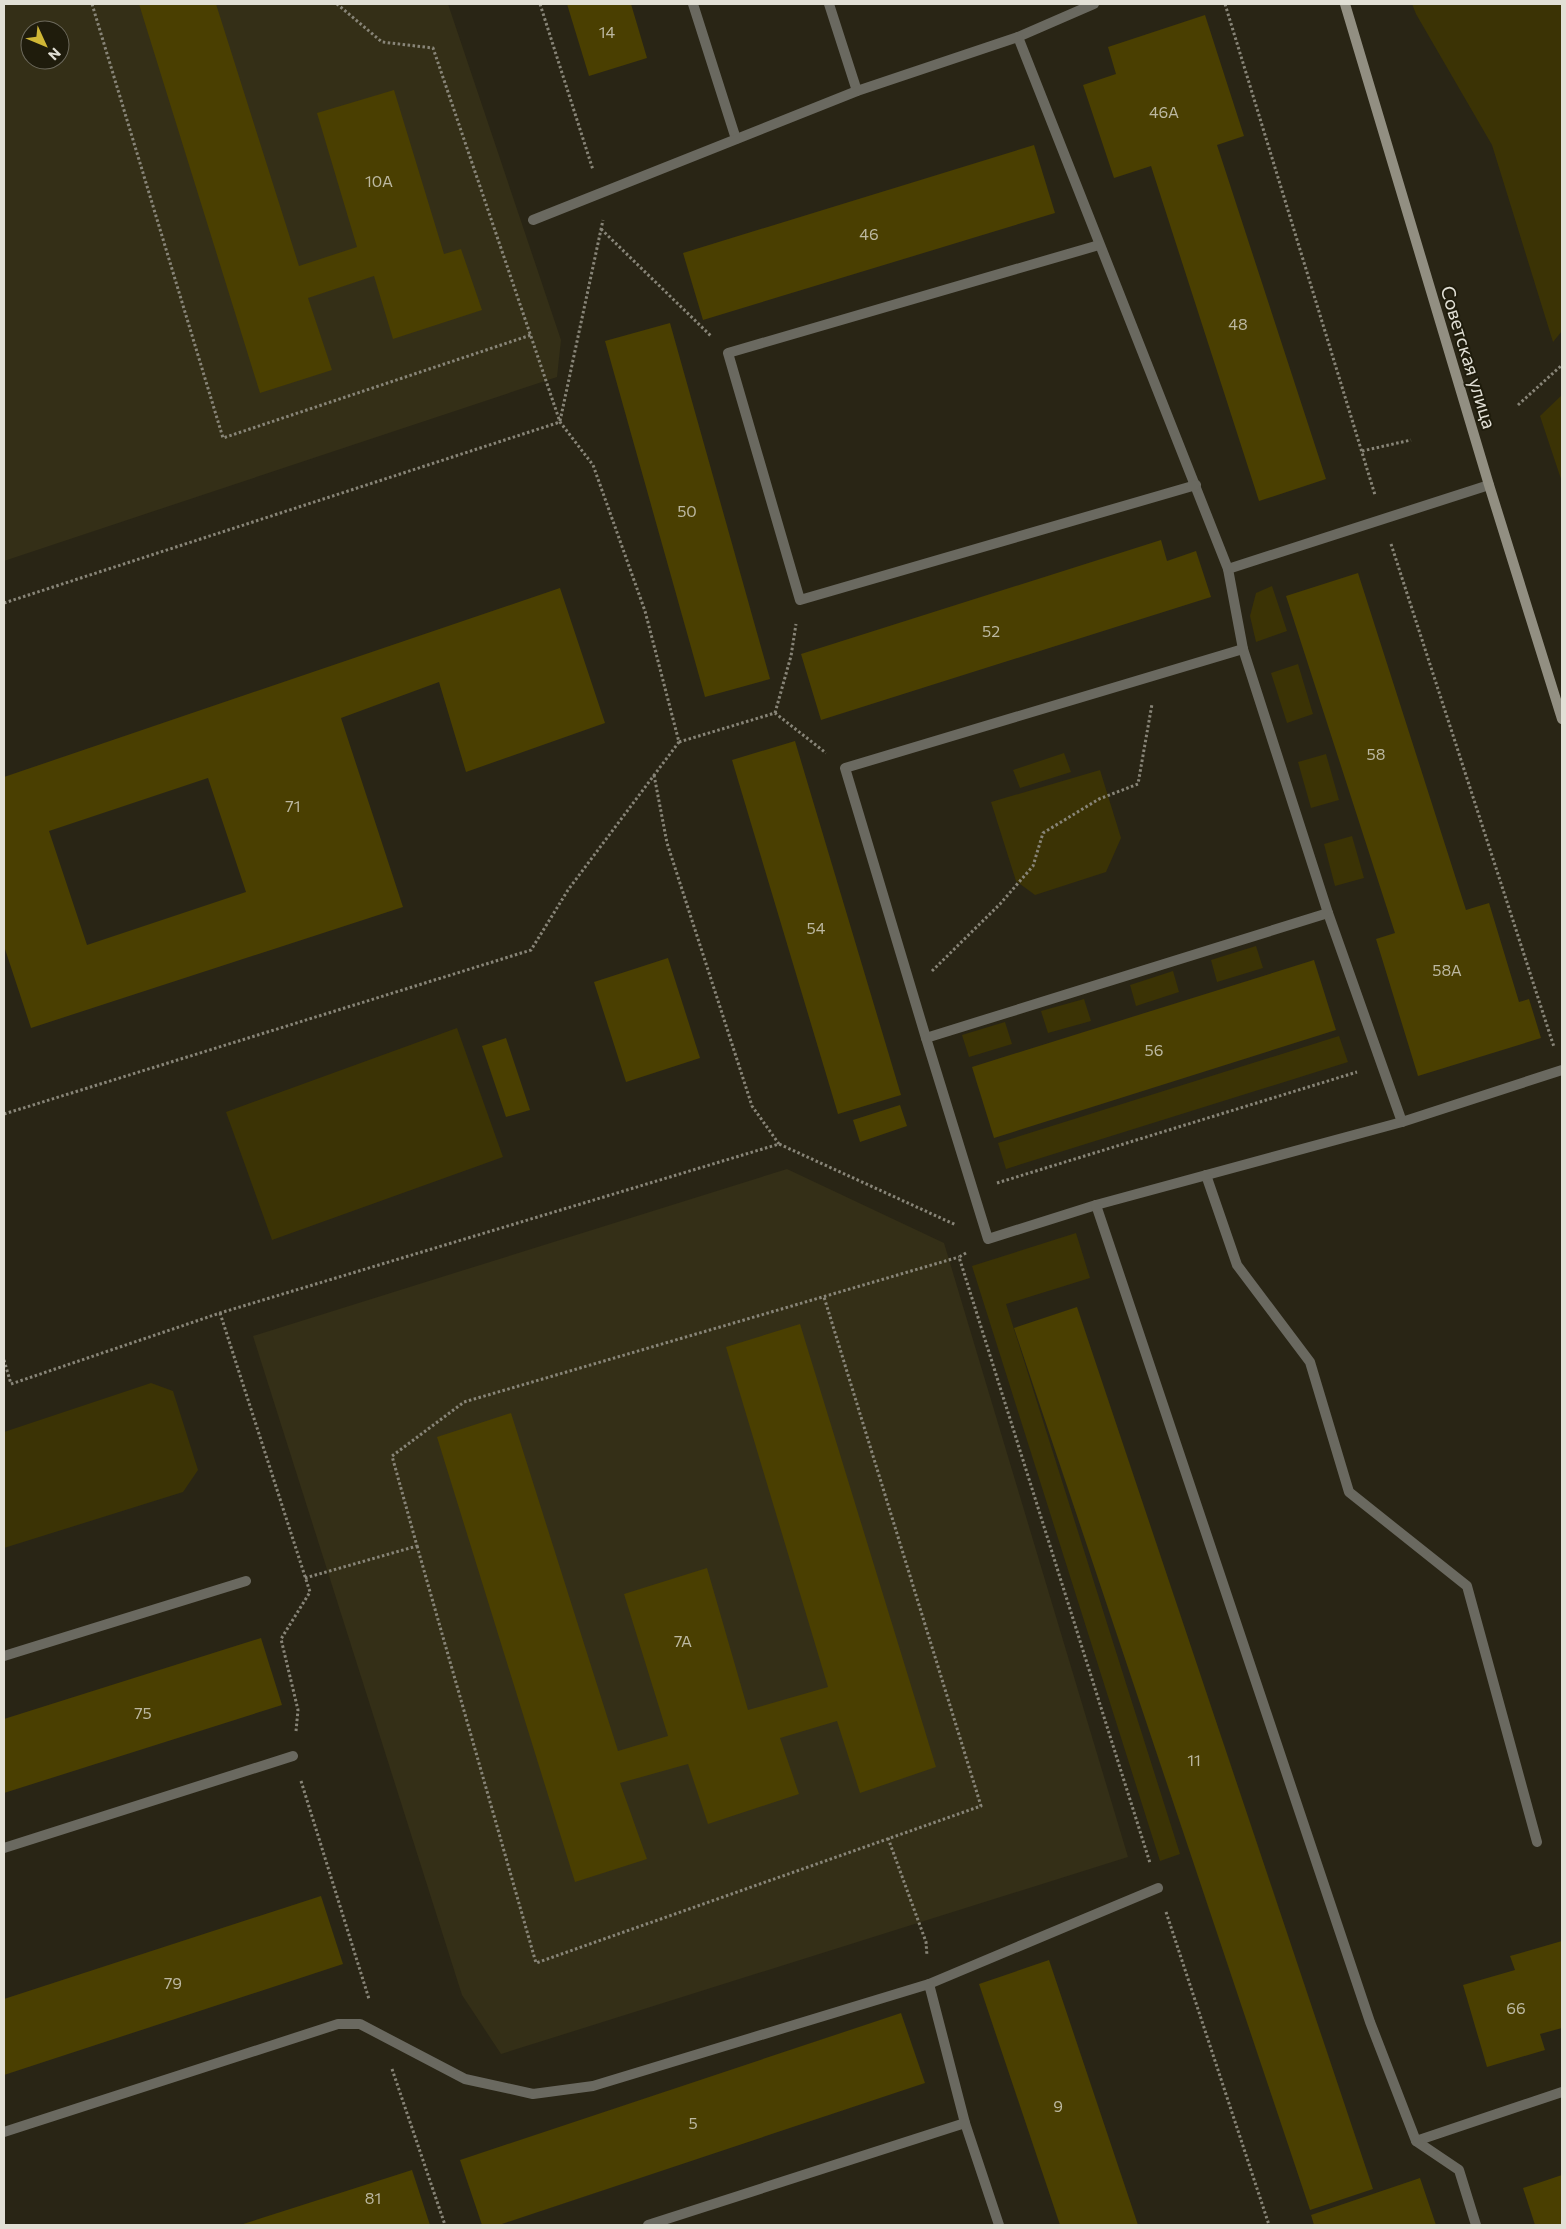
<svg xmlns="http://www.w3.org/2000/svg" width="1566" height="2229" viewBox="0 0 1566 2229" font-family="Commissioner,sans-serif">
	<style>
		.built { fill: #342f17; fill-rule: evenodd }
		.green { fill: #3b3305 }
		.building { fill: #4a3f01; fill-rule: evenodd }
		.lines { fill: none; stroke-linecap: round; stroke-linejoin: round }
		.path { stroke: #888578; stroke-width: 3; stroke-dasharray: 2.5 2.5; stroke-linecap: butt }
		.service { stroke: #6a6960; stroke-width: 10 }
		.secondary { stroke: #928f82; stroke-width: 10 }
		.labels { text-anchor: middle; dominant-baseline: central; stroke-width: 4; stroke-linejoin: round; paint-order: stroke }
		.number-label { font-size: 16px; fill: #bcb8a1 }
		.street-label { font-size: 19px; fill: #e2e0d6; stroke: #1f1c0c }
	</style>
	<rect width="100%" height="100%" fill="#292515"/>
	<!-- built -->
	<g class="built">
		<path d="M 4,4 L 448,4 L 561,340 L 557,377 L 4,561 ZM 30,30 L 60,30 L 60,60 L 30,60 Z"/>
		<polygon points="787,1169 944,1243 1128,1857 501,2054 462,1995 253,1336"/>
	</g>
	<!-- green -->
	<g class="green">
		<polygon points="1412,4 1562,4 1562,331 1553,342 1492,145 1416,14"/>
		<polygon points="1562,395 1562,482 1540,416"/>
		<polygon points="1272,586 1287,631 1256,642 1250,616 1256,593"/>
		<polygon points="1298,664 1313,714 1287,723 1271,673"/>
		<polygon points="1064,753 1071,772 1020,788 1013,770"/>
		<polygon points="1326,754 1339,800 1311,808 1298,762"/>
		<polygon points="1100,770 1121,838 1106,872 1035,895 1016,881 991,802"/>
		<polygon points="1352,836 1364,878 1335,886 1324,844"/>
		<polygon points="1256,946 1263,968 1217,982 1211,960"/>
		<polygon points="1173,971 1179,992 1136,1006 1130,985"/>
		<polygon points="1084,999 1091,1021 1048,1033 1041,1011"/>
		<polygon points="1005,1022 1012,1044 969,1057 962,1035"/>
		<polygon points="457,1028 503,1157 272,1240 226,1112"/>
		<polygon points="1339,1036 1348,1062 1006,1169 998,1143"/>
		<polygon points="1076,1233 1090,1278 1006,1304 1180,1854 1160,1861 972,1266"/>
		<polygon points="151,1383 173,1391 198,1470 183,1492 4,1548 4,1432"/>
	</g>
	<!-- building -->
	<g class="building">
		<polygon points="139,4 216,4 299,266 357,247 317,113 394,90 444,254 461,249 482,310 393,339 374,276 308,298 332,370 260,393"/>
		<polygon points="567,4 631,4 647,58 589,76"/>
		<polygon points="1205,15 1244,136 1217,145 1326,479 1259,501 1151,166 1114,178 1083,85 1116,74 1108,47"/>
		<polygon points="1034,145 1055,213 703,320 683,253"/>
		<polygon points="670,323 770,679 705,697 605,341"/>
		<polygon points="1161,540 1167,561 1196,551 1211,597 821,720 801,654"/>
		<polygon points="1358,573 1466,910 1489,903 1519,1002 1529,999 1541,1038 1418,1076 1376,939 1395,933 1286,596"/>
		<path d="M 560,588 L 605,723 L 466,772 L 439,682 L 341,718 L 403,907 L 31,1028 L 4,946 L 4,777 ZM 208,778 L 246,892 L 87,945 L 49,831 Z"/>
		<polygon points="795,741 901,1095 838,1114 732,760"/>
		<polygon points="668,958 700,1058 626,1082 594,982"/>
		<polygon points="1314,960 1336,1030 994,1138 972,1067"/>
		<polygon points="506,1038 530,1110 506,1117 482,1046"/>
		<polygon points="900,1105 907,1126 860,1142 853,1120"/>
		<polygon points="1077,1307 1373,2189 1310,2210 1014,1328"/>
		<polygon points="800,1324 936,1767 860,1793 837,1721 780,1738 799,1794 708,1824 688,1764 620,1783 647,1859 575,1882 437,1437 511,1413 618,1751 668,1736 624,1594 707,1568 748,1710 828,1687 726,1347"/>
		<polygon points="261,1638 282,1705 4,1793 4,1719"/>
		<polygon points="321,1896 343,1964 4,2075 4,1999"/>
		<polygon points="1562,1941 1562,2028 1540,2034 1545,2050 1487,2067 1463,1985 1515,1970 1510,1956"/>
		<polygon points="1049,1960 1138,2225 1060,2225 979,1984"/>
		<polygon points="901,2013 925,2083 499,2225 482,2225 460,2160"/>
		<polygon points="412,2170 430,2225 240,2225"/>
		<polygon points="1562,2175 1562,2225 1535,2225 1523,2188"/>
		<polygon points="1420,2178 1436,2225 1314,2225 1311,2215"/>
	</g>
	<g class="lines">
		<!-- path -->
		<g class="path">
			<polyline points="92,4 223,438 531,335"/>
			<polyline points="540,4 593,170"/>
			<polyline points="1225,4 1375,495"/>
			<polyline points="601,229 711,336"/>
			<polyline points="1518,405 1562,365"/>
			<polyline points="560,421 603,220"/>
			<polyline points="1362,451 1411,440"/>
			<polyline points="1391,544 1554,1047"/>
			<polyline points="4,603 560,422"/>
			<polyline points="775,713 791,656 796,624"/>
			<polyline points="679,742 775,713 826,753"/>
			<polyline points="654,775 667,843 752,1106 779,1144"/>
			<polyline points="932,971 1000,904 1033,866 1043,833 1099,799 1138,784 1152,704"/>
			<polyline points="4,1114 531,950 568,890 679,742 645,611 593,465 560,422 433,48 382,42 337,4"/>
			<polyline points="997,1183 1357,1072"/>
			<polyline points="966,1253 959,1257 1150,1863"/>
			<polyline points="220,1313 310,1592 281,1639 298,1710 296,1731"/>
			<polyline points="4,1360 11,1384 220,1313 779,1144 956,1225"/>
			<polyline points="417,1546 536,1963 981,1806 824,1297"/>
			<polyline points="305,1578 417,1546 392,1456 464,1402 959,1257"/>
			<polyline points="301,1781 369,1999"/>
			<polyline points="888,1838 926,1942 927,1956"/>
			<polyline points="1166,1912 1269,2225"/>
			<polyline points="392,2069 445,2225"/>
		</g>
		<!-- service -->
		<g class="service">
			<polyline points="693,4 736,139"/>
			<polyline points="829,4 857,91"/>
			<polyline points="1094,4 1018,37 1228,569"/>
			<polyline points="533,220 857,91 1018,37"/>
			<polyline points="1099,245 728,353 800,600 1196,485"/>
			<polyline points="926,1038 845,768 1243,649"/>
			<polyline points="1402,1122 1328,913 1243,649 1228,569 1489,485"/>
			<polyline points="1206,1175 1237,1265 1310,1362 1349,1492 1467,1586 1537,1842"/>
			<polyline points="1096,1205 988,1239 926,1038 1328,913"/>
			<polyline points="4,1656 246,1581"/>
			<polyline points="4,1848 293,1756"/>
			<polyline points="929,1984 1158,1888"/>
			<polyline points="4,2132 338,2024 360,2024 465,2079 533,2094 593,2086 929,1984 965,2123 999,2225"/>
			<polyline points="1416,2141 1562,2092"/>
			<polyline points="648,2225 965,2123"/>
			<polyline points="1476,2225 1459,2170 1416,2141 1370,2022 1096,1205 1402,1122 1562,1070"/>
		</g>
		<!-- secondary -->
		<polyline class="secondary" points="1345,4 1489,485 1562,719"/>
	</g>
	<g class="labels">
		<!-- number labels -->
		<g class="number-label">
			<text x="607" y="31">14</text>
			<text x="1164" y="111">46А</text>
			<text x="379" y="180">10А</text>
			<text x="869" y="233">46</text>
			<text x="1238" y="323">48</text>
			<text x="687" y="510">50</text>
			<text x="991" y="630">52</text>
			<text x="1376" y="753">58</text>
			<text x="293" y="805">71</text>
			<text x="816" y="927">54</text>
			<text x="1447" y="969">58А</text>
			<text x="1154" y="1049">56</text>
			<text x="683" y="1640">7А</text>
			<text x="143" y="1712">75</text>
			<text x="1194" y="1759">11</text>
			<text x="173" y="1982">79</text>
			<text x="1516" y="2007">66</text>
			<text x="1058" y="2105">9</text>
			<text x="693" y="2122">5</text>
			<text x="373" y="2197">81</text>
		</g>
		<!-- street labels -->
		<g class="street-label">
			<text transform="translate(1469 357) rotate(73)">Советская улица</text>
		</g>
	</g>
	<!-- border -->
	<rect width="1566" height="2229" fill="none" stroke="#e2e0d6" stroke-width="10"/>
	<!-- north arrow -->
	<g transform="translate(45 45) rotate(134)"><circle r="24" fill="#1f1c0c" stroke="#6d6a5d"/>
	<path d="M0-4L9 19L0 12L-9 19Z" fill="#d0b736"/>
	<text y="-8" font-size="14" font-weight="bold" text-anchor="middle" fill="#e2e0d6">N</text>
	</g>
</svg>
